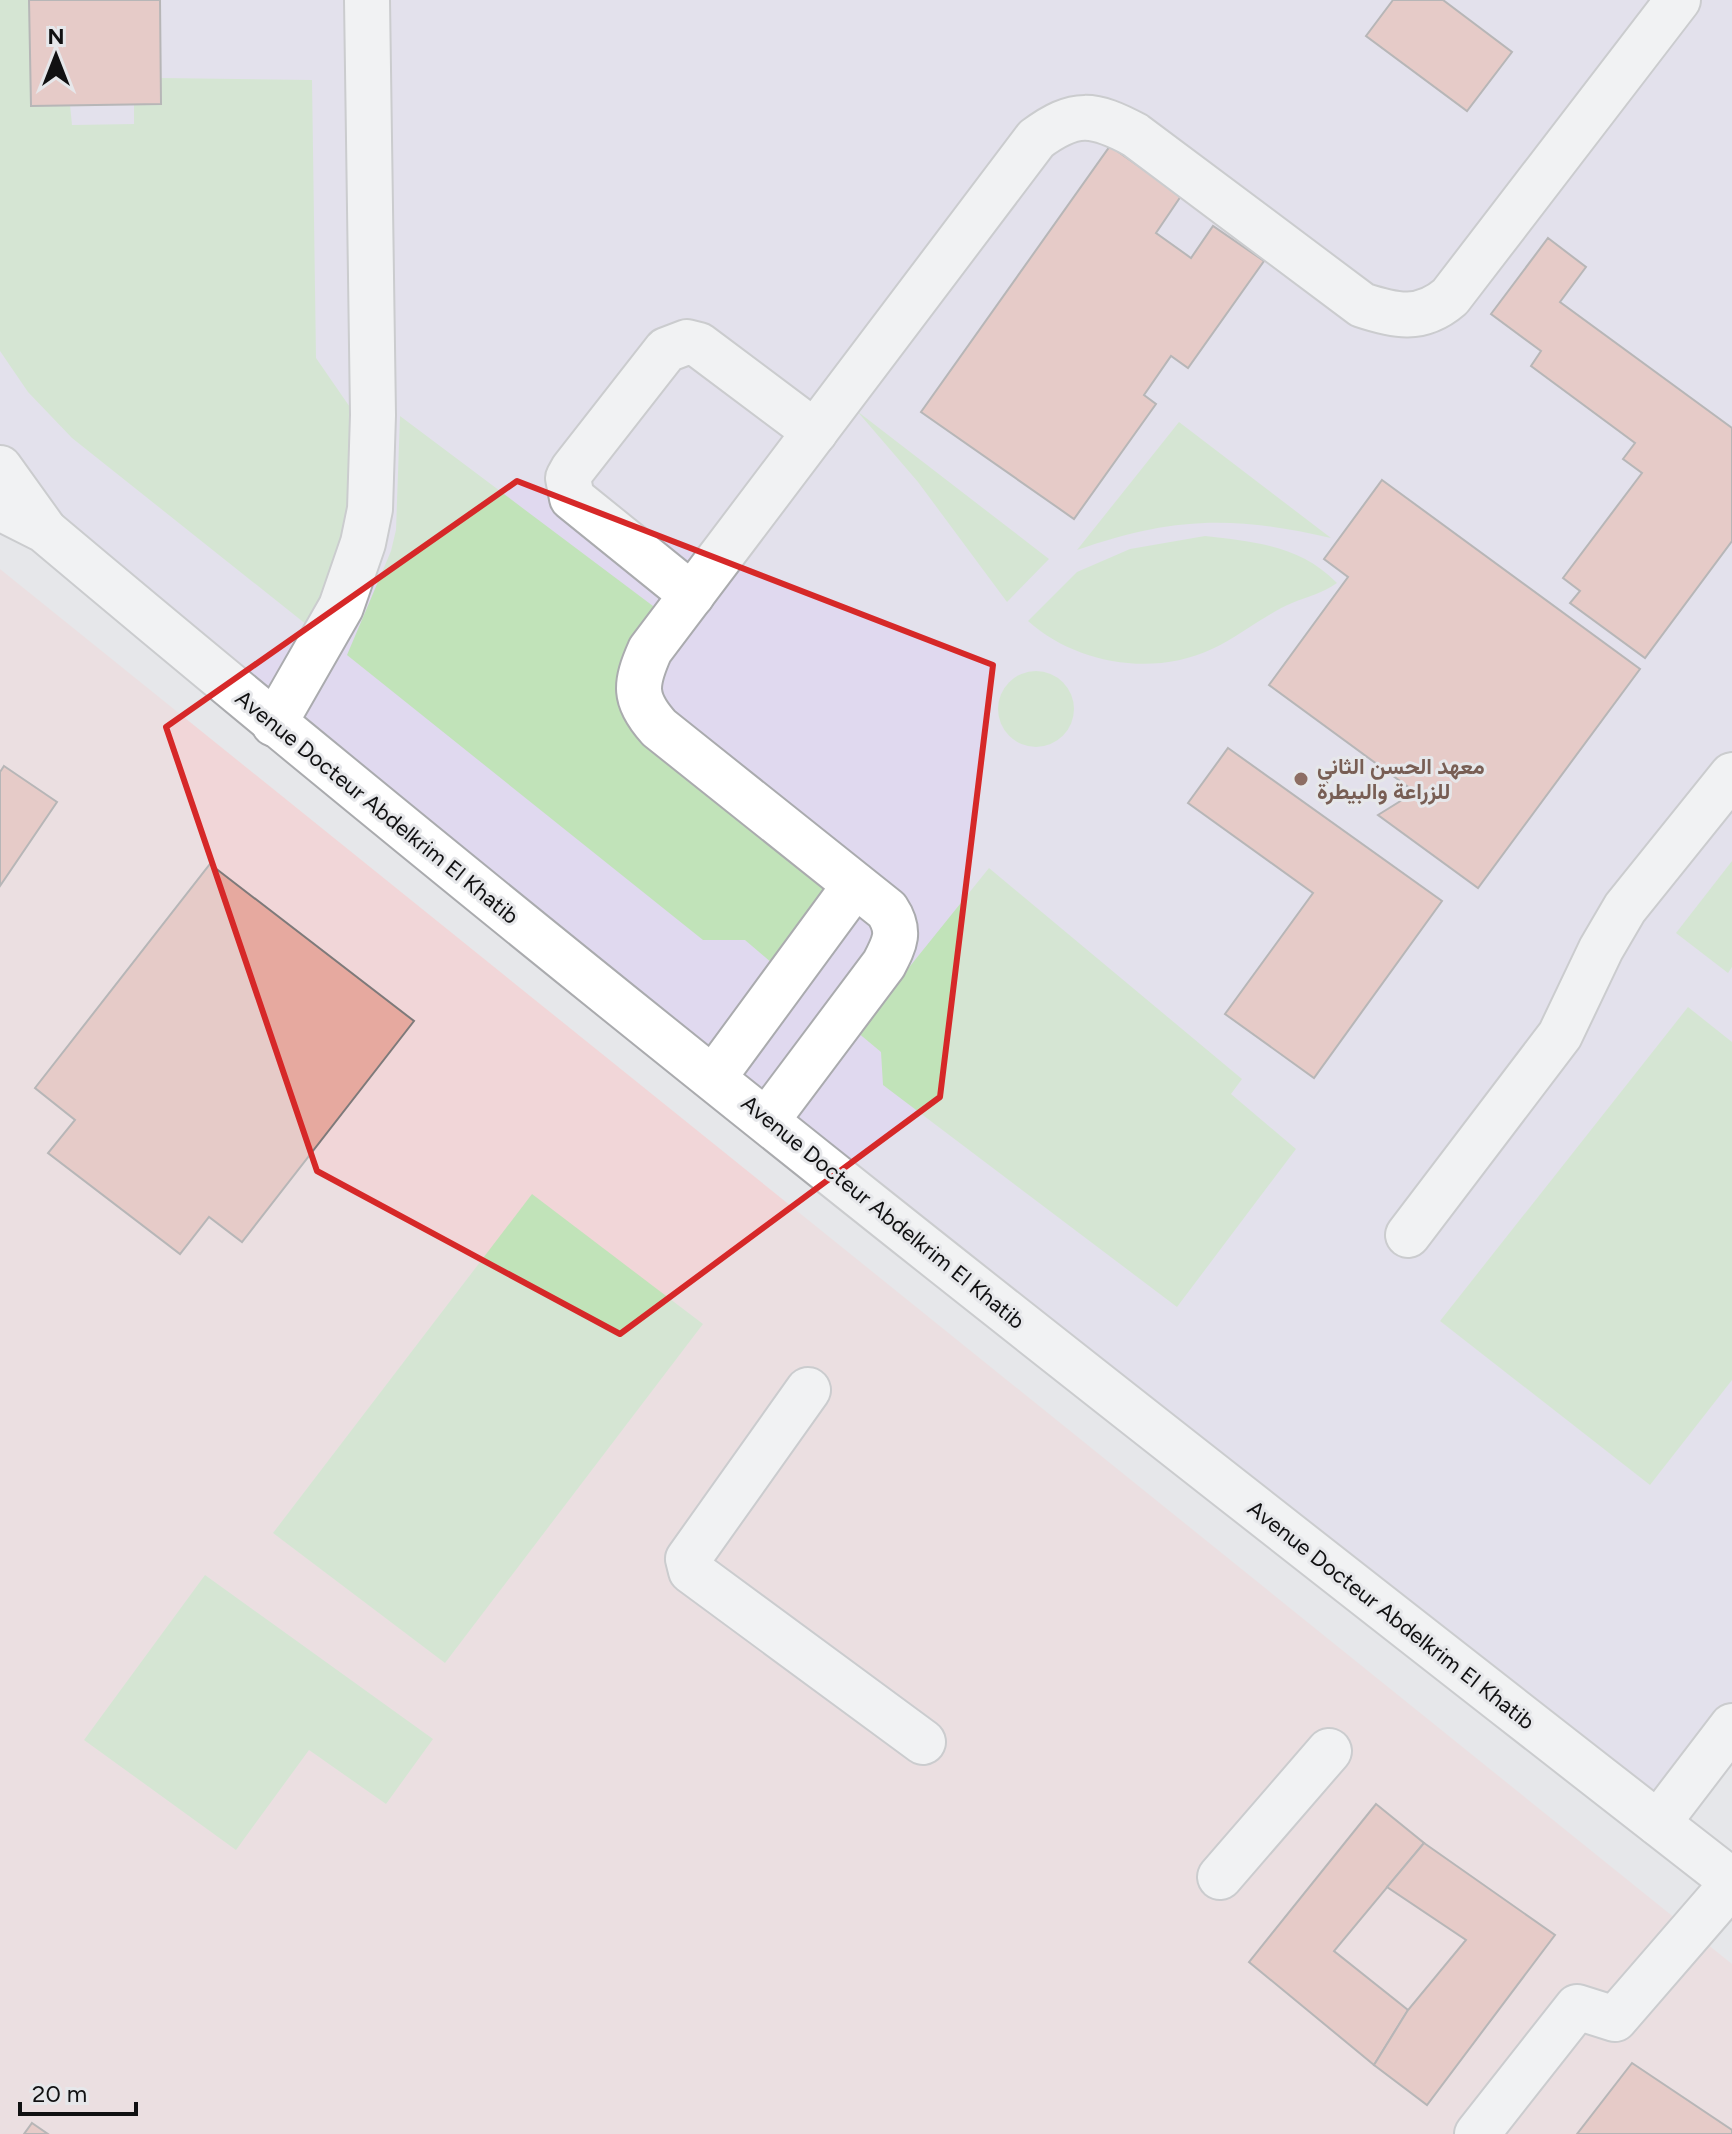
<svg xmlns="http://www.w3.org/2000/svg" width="1732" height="2134" viewBox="0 0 1732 2134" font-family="Figtree,Vazirmatn,sans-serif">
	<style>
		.education { fill: #e0d9ef }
		.medical { fill: #f1d6d8 }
		.green { fill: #c1e3b9 }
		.building { fill: #e6a99f; stroke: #7e7a7a; stroke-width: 2 }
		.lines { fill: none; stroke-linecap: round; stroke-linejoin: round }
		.minor-casing { stroke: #aaabae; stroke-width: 48 }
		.minor { stroke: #fff; stroke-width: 44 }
		.marked { fill: none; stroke: #d62828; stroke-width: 6; stroke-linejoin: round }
		.education-dot { fill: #8d6e63; stroke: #e6e7ea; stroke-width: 3 }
		.labels { text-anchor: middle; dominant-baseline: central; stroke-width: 6; stroke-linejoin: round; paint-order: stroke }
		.education-label { font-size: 22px; font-weight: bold; fill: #785e54; stroke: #e6e7ea; text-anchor: start }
		.street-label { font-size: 22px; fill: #111112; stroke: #e6e7ea }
	</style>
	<rect width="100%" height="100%" fill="#e6e7ea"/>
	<!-- education -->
	<polygon class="education" points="0,0 1732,0 1732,1722 1658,1823 0,483"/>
	<!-- medical -->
	<polygon class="medical" points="0,569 1732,1964 1732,2134 0,2134"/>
	<!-- green -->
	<g class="green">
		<polygon points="0,0 29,0 70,105 72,125 134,124 134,104 161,104 161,78 312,80 316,358 354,413 350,550 307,625 72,438 28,392 0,351"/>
		<polygon points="857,411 1049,559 1007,602 918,482"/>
		<polygon points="400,416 661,612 624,664 825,882 823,895 772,963 745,940 703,940 347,655 391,551 396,530"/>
		<path d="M 1179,422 L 1331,538 C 1233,515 1171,517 1077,550 Z"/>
		<path d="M 1205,536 C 1255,542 1300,545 1337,583 C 1321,594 1309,596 1292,603 C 1264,615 1240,636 1212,649 C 1153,677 1076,664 1028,621 L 1077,572 L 1130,549 Z"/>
		<circle cx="1036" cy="709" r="38"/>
		<polygon points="1732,861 1732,967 1728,973 1676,933"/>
		<polygon points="989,868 1242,1079 1231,1094 1296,1149 1177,1307 883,1085 881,1052 857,1032"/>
		<polygon points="1688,1007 1732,1042 1732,1380 1650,1485 1440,1321"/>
		<polygon points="532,1194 703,1324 445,1663 273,1533"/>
		<polygon points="205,1575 433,1739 386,1804 309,1750 236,1850 84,1740"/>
	</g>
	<!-- building -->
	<g class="building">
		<polygon points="29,0 160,0 161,104 31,106"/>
		<polygon points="1393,0 1443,0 1512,52 1467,111 1366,36"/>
		<polygon points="1110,146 1181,196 1156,233 1191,258 1213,226 1264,261 1188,368 1171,356 1144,395 1156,404 1074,519 921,412"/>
		<polygon points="1548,238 1586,267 1560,302 1732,428 1732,541 1645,658 1570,603 1580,591 1563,578 1642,473 1623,459 1635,443 1531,366 1541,351 1491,314"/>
		<polygon points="1382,480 1640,669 1478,888 1378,815 1415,792 1269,685 1348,577 1324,559"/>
		<polygon points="1228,748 1442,901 1314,1078 1225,1014 1313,893 1188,803"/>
		<polygon points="4,766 57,802 0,886 0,772"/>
		<polygon points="210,864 414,1021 242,1242 209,1217 180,1254 48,1153 75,1120 35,1088"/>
		<polygon points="1376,1804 1424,1843 1334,1951 1408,2010 1374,2065 1249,1962"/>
		<polygon points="1424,1843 1555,1935 1427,2105 1374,2065 1408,2010 1466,1940 1387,1887"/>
		<polygon points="1632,2063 1732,2130 1732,2134 1577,2134"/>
		<polygon points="32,2123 48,2134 24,2134"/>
	</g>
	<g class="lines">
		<defs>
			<g id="minor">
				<polyline points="0,468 43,528"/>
				<path d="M 0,508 L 44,530 C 595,994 1164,1438 1732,1881"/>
				<polyline points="692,595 572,498 568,478 573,469 666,350 687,342 699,345 815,432"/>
				<polyline points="274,724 341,607 363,543 370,509 373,415 367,0"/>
				<polyline points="714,1077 855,885"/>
				<path d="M 767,1120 L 884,964 C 895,943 901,931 887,910 L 659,728 C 633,699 635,684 650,650 L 1036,139 C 1075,110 1094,113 1135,135 L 1362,305 C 1395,316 1421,322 1450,297 L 1678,0"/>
				<polyline points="1408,1235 1560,1035 1601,949 1625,908 1732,775"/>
				<polyline points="808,1390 688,1559 691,1571 923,1742"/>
				<polyline points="1658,1823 1732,1726"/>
				<polyline points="1220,1877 1329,1751"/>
				<polyline points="1477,2134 1577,2007 1615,2019 1732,1884"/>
			</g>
		</defs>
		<!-- minor casing -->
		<use href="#minor" class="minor-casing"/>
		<!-- minor -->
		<use href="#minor" class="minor"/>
	</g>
	<!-- marked area -->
	<path d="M0 0H1732V2134H0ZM 517,481 L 993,665 L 940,1097 L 620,1334 L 317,1171 L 166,727 Z" fill="#e6e7ea" fill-opacity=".55" fill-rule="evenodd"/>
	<path class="marked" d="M 517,481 L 993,665 L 940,1097 L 620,1334 L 317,1171 L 166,727 Z"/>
	<!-- markers -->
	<circle class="education-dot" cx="1301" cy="779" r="8"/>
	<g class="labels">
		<!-- education labels -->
		<g class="education-label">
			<text x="1317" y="766">معهد الحسن الثاني<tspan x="1317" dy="25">للزراعة والبيطرة</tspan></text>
		</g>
		<!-- street labels -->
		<g class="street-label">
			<text transform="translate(377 807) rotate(39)">Avenue Docteur Abdelkrim El Khatib</text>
			<text transform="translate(883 1212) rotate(39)">Avenue Docteur Abdelkrim El Khatib</text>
			<text transform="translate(1391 1615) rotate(38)">Avenue Docteur Abdelkrim El Khatib</text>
		</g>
	</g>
	<!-- north arrow -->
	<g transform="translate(56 56)" stroke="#e6e7ea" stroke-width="6" paint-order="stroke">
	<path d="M0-6L14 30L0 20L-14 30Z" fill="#111112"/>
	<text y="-12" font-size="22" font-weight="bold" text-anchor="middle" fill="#111112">N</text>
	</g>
	<!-- scale -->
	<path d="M20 2102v12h116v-12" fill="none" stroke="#111112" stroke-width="4"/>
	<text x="32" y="2102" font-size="24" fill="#111112" stroke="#e6e7ea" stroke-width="6" paint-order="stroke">20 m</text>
</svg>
